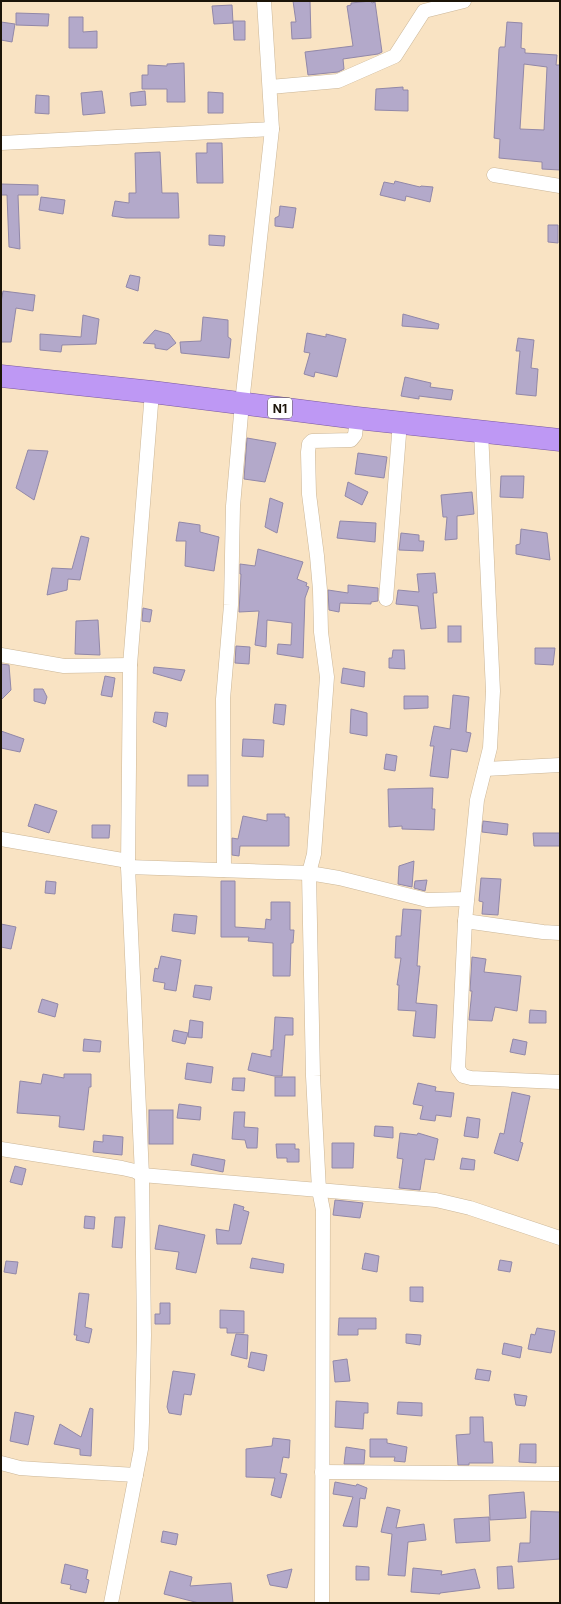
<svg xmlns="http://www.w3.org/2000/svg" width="561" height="1604" viewBox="0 0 561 1604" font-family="Inter,sans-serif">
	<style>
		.building { fill: #b3a9ca; stroke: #9288a8; fill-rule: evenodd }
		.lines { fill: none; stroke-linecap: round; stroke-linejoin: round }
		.minor-casing { stroke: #cbb697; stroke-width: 15 }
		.trunk-casing { stroke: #7a59a0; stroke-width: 23 }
		.minor { stroke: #fff; stroke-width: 14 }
		.trunk { stroke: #be98f4; stroke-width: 22 }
		.labels { text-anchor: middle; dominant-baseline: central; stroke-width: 3; stroke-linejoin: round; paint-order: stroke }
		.shield { fill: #fff; stroke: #5f5a52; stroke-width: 1 }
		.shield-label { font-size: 12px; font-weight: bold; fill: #1b1408 }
	</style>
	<rect width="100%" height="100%" fill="#f9e3c3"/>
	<!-- building -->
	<g class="building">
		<polygon points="293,1 310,1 311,38 292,39 291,22 296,22"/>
		<polygon points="371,1 372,3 375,2 382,52 378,54 343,59 344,69 338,72 308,75 305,52 353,46 347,6 351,5 351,3"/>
		<polygon points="232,5 233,23 214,24 212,6"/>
		<polygon points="16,13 49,14 48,26 16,25"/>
		<polygon points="69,17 83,17 83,32 97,31 97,48 69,48"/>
		<polygon points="233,21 245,21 245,40 234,40"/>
		<polygon points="1,22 15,24 12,42 1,40"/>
		<path d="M 507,22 L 522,23 L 521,48 L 525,49 L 525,53 L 557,55 L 556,65 L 560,65 L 560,170 L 542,169 L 542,162 L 499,158 L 500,139 L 494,138 L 499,49 L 500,47 L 505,47 ZM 524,64 L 547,67 L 544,130 L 520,129 Z"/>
		<polygon points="184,63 185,102 167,102 167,89 142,89 142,75 148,75 148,65 167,66 167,64"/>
		<polygon points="403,87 403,90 408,90 408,111 375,110 376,89"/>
		<polygon points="102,91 105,113 83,115 81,93"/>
		<polygon points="145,91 146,105 131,106 130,93"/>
		<polygon points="208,92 223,93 223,113 208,113"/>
		<polygon points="36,95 49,96 49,114 35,113"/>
		<polygon points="207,143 222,143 223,183 197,183 196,153 207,153"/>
		<polygon points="160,152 162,193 178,193 179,218 126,218 112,216 115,201 129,203 129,193 136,193 135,153"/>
		<polygon points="395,181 420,187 421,186 433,187 430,202 406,196 405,201 380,195 384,182 394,184"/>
		<polygon points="1,184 38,185 38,195 18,195 20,249 9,247 7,195 1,195"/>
		<polygon points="41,197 65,200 63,214 39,210"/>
		<polygon points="280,206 296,208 293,228 275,226 275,218 279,216"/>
		<polygon points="548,225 558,225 558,243 548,242"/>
		<polygon points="209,235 225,236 224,246 209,245"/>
		<polygon points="130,275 140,277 138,291 126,287"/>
		<polygon points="3,291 35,295 33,311 16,308 11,342 1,342 1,302"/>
		<polygon points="403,314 439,324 438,329 402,326"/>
		<polygon points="83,315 99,319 96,344 62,345 61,352 40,350 40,334 81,337"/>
		<polygon points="203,317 228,320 228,337 231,339 229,358 181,353 180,342 201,341"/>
		<polygon points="155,330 169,334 176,343 167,350 155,348 155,344 143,343"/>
		<polygon points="307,333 326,337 326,334 346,339 337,377 315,372 314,377 304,374 310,353 304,352"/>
		<polygon points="518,338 534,340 531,368 538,369 536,396 516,394 520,351 516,351"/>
		<polygon points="405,377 431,383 430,387 453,390 451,400 419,396 419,399 401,396"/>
		<polygon points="247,438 276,443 265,482 244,479"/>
		<polygon points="28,450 48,451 34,500 16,488"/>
		<polygon points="358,453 387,457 384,478 355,474"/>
		<polygon points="501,476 524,476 523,498 500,497"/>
		<polygon points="348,482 368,492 362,505 345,496"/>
		<polygon points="472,492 474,514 457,516 457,539 445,540 447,517 443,517 441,495"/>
		<polygon points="270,498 283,503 277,533 265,527"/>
		<polygon points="340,521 376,523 375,542 337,538"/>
		<polygon points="179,522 200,525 200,532 219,537 214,571 185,566 186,541 176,541"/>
		<polygon points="521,529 547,533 550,560 516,554 516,545 520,544"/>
		<polygon points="401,533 419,535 419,541 424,541 423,551 399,550"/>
		<polygon points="81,536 89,538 80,580 68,579 67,590 47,595 52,568 72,569"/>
		<polygon points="258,549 303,562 297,579 307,583 306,586 309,587 305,598 303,658 277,654 278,644 291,645 292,623 267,620 266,647 255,645 259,611 239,612 241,574 240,574 240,564 255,566"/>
		<polygon points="435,573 437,593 433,593 436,628 421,629 418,606 396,604 398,590 419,592 417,574"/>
		<polygon points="348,585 378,588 378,601 371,602 371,604 340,603 339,612 329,610 328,590 348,593"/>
		<polygon points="143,608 152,610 150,622 142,621"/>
		<polygon points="98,620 100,655 75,654 76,621"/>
		<rect x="448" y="626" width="13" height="16"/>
		<polygon points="236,646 250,647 249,664 235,663"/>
		<polygon points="535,648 555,648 553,665 535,664"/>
		<polygon points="393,650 404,650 405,669 389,668 389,658 392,658"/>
		<polygon points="1,664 9,665 11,690 1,700"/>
		<polygon points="154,667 185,670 181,681 153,673"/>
		<polygon points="343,668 365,672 364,687 341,683"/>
		<polygon points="105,676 115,678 112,697 101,695"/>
		<polygon points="34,689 43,689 47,697 45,704 34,701"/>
		<polygon points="453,695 469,697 466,732 471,733 467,752 451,749 448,778 430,776 434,746 430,746 434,726 450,729"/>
		<polygon points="404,696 428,696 428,708 404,709"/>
		<polygon points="275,704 286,705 284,725 273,723"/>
		<polygon points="351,709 367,713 367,736 350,733"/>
		<polygon points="155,712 168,713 166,727 153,722"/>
		<polygon points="1,731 24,739 20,752 1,748"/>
		<polygon points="243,739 264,740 263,757 242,756"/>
		<polygon points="386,754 397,756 395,771 384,769"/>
		<rect x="188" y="775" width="20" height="11"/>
		<polygon points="433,788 432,809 435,809 434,830 402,829 402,826 389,827 388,789"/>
		<polygon points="35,804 57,811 49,833 28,826"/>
		<polygon points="267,814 285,814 285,817 289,817 289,846 240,846 239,856 232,855 232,838 238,839 243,816 267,821"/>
		<polygon points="483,821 508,824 507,835 482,832"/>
		<polygon points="92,825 110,825 109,838 92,838"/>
		<polygon points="533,833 560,833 560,846 534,846"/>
		<polygon points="414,861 412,887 398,884 399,866"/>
		<polygon points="481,878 501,879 498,915 482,914 483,902 479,901"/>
		<polygon points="427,880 425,891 414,888 415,881"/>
		<polygon points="46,881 56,882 55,894 45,893"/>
		<polygon points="221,881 235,881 235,927 265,929 266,919 271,920 271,902 290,902 290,930 294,930 293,943 291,943 290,976 273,976 273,943 248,941 249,937 221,937"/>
		<polygon points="403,909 421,910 417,966 420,966 416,1003 437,1005 435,1038 413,1036 416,1011 398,1010 399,985 397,985 401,958 395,958 396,936 401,936"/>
		<polygon points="174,914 197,916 195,934 172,931"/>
		<polygon points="1,924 16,927 11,949 1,947"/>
		<polygon points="161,956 181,960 176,991 164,989 165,983 153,981 155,968 158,969"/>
		<polygon points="472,957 486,959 484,972 521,976 517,1011 495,1007 492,1021 469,1020 472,991 470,991"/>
		<polygon points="195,985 212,987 210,1000 193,997"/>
		<polygon points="42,999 58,1004 55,1017 38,1012"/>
		<polygon points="530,1010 546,1011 546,1023 529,1023"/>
		<polygon points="275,1017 293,1018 293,1035 285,1035 282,1076 274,1076 248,1070 252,1053 271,1057 271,1050 273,1050"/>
		<polygon points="190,1020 203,1022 202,1038 188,1037"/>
		<polygon points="174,1030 188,1033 185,1044 172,1041"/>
		<polygon points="84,1039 101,1041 100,1052 83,1051"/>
		<polygon points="513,1039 527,1042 525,1055 510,1052"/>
		<polygon points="187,1063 213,1067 211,1083 185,1079"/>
		<polygon points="43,1074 64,1078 64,1074 91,1074 91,1087 89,1087 84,1130 59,1127 60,1116 17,1113 20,1081 41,1084"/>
		<rect x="275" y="1077" width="20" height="19"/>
		<polygon points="233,1078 245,1078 244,1091 232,1090"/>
		<polygon points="418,1083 436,1087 435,1091 454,1093 451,1117 436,1115 435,1121 420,1119 423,1106 413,1104"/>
		<polygon points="512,1092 530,1096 520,1142 523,1143 518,1161 494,1153 500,1133 504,1134"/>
		<polygon points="179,1104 201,1107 200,1120 177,1118"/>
		<rect x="149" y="1110" width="24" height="34"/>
		<polygon points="234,1112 245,1112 244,1127 258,1128 257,1148 247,1148 245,1140 232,1139"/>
		<polygon points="467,1117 480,1119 478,1138 464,1136"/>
		<polygon points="375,1126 393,1127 393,1138 374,1136"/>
		<polygon points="400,1133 417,1135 418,1133 438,1139 434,1160 425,1159 420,1190 399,1188 403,1159 397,1158"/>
		<polygon points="103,1135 123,1137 122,1155 93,1152 94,1141 103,1142"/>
		<polygon points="332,1143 354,1143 353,1168 332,1168"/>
		<polygon points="276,1144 295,1144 295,1149 299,1149 299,1162 287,1162 287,1158 277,1158"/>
		<polygon points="193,1154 225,1160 223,1172 191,1165"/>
		<polygon points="462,1158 475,1160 474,1170 460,1169"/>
		<polygon points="15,1166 26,1169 22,1185 10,1182"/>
		<polygon points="335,1200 363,1203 360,1218 333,1215"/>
		<polygon points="234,1204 244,1207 243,1210 249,1212 241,1244 217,1244 216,1229 229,1231"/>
		<polygon points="85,1216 95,1217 94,1229 84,1228"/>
		<polygon points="115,1217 125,1217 122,1248 112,1247"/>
		<polygon points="159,1225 205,1235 196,1273 176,1269 179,1252 155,1249"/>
		<polygon points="365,1253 379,1256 377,1272 362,1269"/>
		<polygon points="252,1258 284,1264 283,1273 250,1268"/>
		<polygon points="500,1260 512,1262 510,1272 498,1270"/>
		<polygon points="6,1261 18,1262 16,1274 4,1272"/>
		<polygon points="410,1287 423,1287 423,1302 410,1301"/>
		<polygon points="79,1293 89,1294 85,1327 92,1329 89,1343 76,1340 77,1335 74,1335"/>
		<polygon points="160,1303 170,1303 170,1324 155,1324 155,1314 160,1314"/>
		<polygon points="220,1310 244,1311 244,1333 227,1333 227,1328 220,1328"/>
		<polygon points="339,1318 376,1318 376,1329 358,1329 358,1335 338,1335"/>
		<polygon points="537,1328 555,1331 551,1353 528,1349 531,1334 535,1335"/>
		<polygon points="236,1334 248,1335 247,1359 231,1355"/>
		<polygon points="406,1334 421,1335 420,1345 406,1343"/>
		<polygon points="504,1343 522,1347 520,1358 502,1354"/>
		<polygon points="251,1352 267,1355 264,1371 248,1367"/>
		<polygon points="347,1359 350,1381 335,1382 333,1361"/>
		<polygon points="477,1369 491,1371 489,1381 475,1379"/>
		<polygon points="173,1371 195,1374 191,1395 184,1394 181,1415 169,1413 167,1407"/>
		<polygon points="514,1394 527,1396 525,1406 516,1405"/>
		<polygon points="336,1401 368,1403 368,1413 364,1413 363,1429 335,1427"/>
		<polygon points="398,1402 422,1403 422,1416 397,1414"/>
		<polygon points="90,1408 93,1409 91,1456 80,1455 80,1449 54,1444 60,1424 81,1437"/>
		<polygon points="15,1412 34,1416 28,1445 10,1441"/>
		<polygon points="470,1417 483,1417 484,1442 492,1442 493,1463 469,1463 469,1465 458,1465 456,1435 470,1434"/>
		<polygon points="273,1438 290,1440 289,1458 283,1457 280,1473 287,1474 281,1498 271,1495 275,1478 246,1477 246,1449 272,1446"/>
		<polygon points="370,1439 387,1439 387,1443 407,1447 405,1462 394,1461 395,1457 370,1457"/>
		<polygon points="520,1444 536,1444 536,1463 519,1462"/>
		<polygon points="346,1447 365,1450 364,1464 344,1464"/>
		<polygon points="335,1482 356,1486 357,1484 367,1488 365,1499 360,1498 357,1527 343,1526 353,1497 333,1494"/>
		<polygon points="524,1492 526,1518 490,1520 489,1495"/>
		<polygon points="387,1507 400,1510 396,1528 424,1524 426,1540 408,1542 405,1576 388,1575 392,1534 381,1532"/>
		<polygon points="531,1511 560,1512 560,1559 518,1562 520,1543 530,1543"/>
		<polygon points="489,1517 490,1541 456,1543 454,1519"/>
		<polygon points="163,1531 178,1534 176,1545 161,1542"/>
		<polygon points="65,1564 88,1570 86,1579 89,1580 86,1593 70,1589 71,1585 61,1583"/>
		<polygon points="356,1566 369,1567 369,1580 356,1580"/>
		<polygon points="512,1566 514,1588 498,1589 497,1567"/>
		<polygon points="413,1568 442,1571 441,1575 475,1569 480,1588 440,1593 440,1594 411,1592"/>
		<polygon points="292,1569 287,1588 270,1585 267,1575"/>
		<polygon points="170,1571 192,1577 190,1586 231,1583 233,1603 199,1603 164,1594"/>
	</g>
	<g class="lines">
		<defs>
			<g id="minor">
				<polyline points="270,87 338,81 395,56 424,11 464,1"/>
				<polyline points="1,143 272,129"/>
				<polyline points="494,175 560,186"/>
				<polyline points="481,431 493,691 490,748 477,800 465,921 458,1069 463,1076 471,1078 560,1082"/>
				<polyline points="386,599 400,422"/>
				<polyline points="1,655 64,666 130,665"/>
				<polyline points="485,769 560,765"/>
				<polyline points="1,839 128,861"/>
				<polyline points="128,867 309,873 339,878 427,900 467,899"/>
				<polyline points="224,870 223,699 231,605 233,506 242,403 272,129 264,1"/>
				<polyline points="465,921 543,932 560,933"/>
				<polyline points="1,1149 122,1168 135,1171 142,1175 436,1200 470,1208 560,1238"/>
				<polyline points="1,1463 20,1468 34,1469 136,1475"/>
				<polyline points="322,1472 560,1474"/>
				<polyline points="111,1603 141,1449 142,1422 144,1335 142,1175 128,867 130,665 152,392"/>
				<polyline points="322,1603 323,1210 319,1190 313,1076 309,873 314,854 327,677 321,632 320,590 317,556 309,494 308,452 309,444 312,441 351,440 355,435 357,418"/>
			</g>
			<polyline id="trunk" points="1,376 152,392 357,418 560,440"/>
		</defs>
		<!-- minor casing -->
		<use href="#minor" class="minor-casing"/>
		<!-- trunk casing -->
		<use href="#trunk" class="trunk-casing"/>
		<!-- minor -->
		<use href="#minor" class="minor"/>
		<!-- trunk -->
		<use href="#trunk" class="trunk"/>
	</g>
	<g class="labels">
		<!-- shield labels -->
		<rect class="shield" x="268" y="398" width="24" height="20" rx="3"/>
		<g class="shield-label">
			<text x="280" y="408">N1</text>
		</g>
	</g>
	<!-- border -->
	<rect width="561" height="1604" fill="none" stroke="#1b1408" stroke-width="4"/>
</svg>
